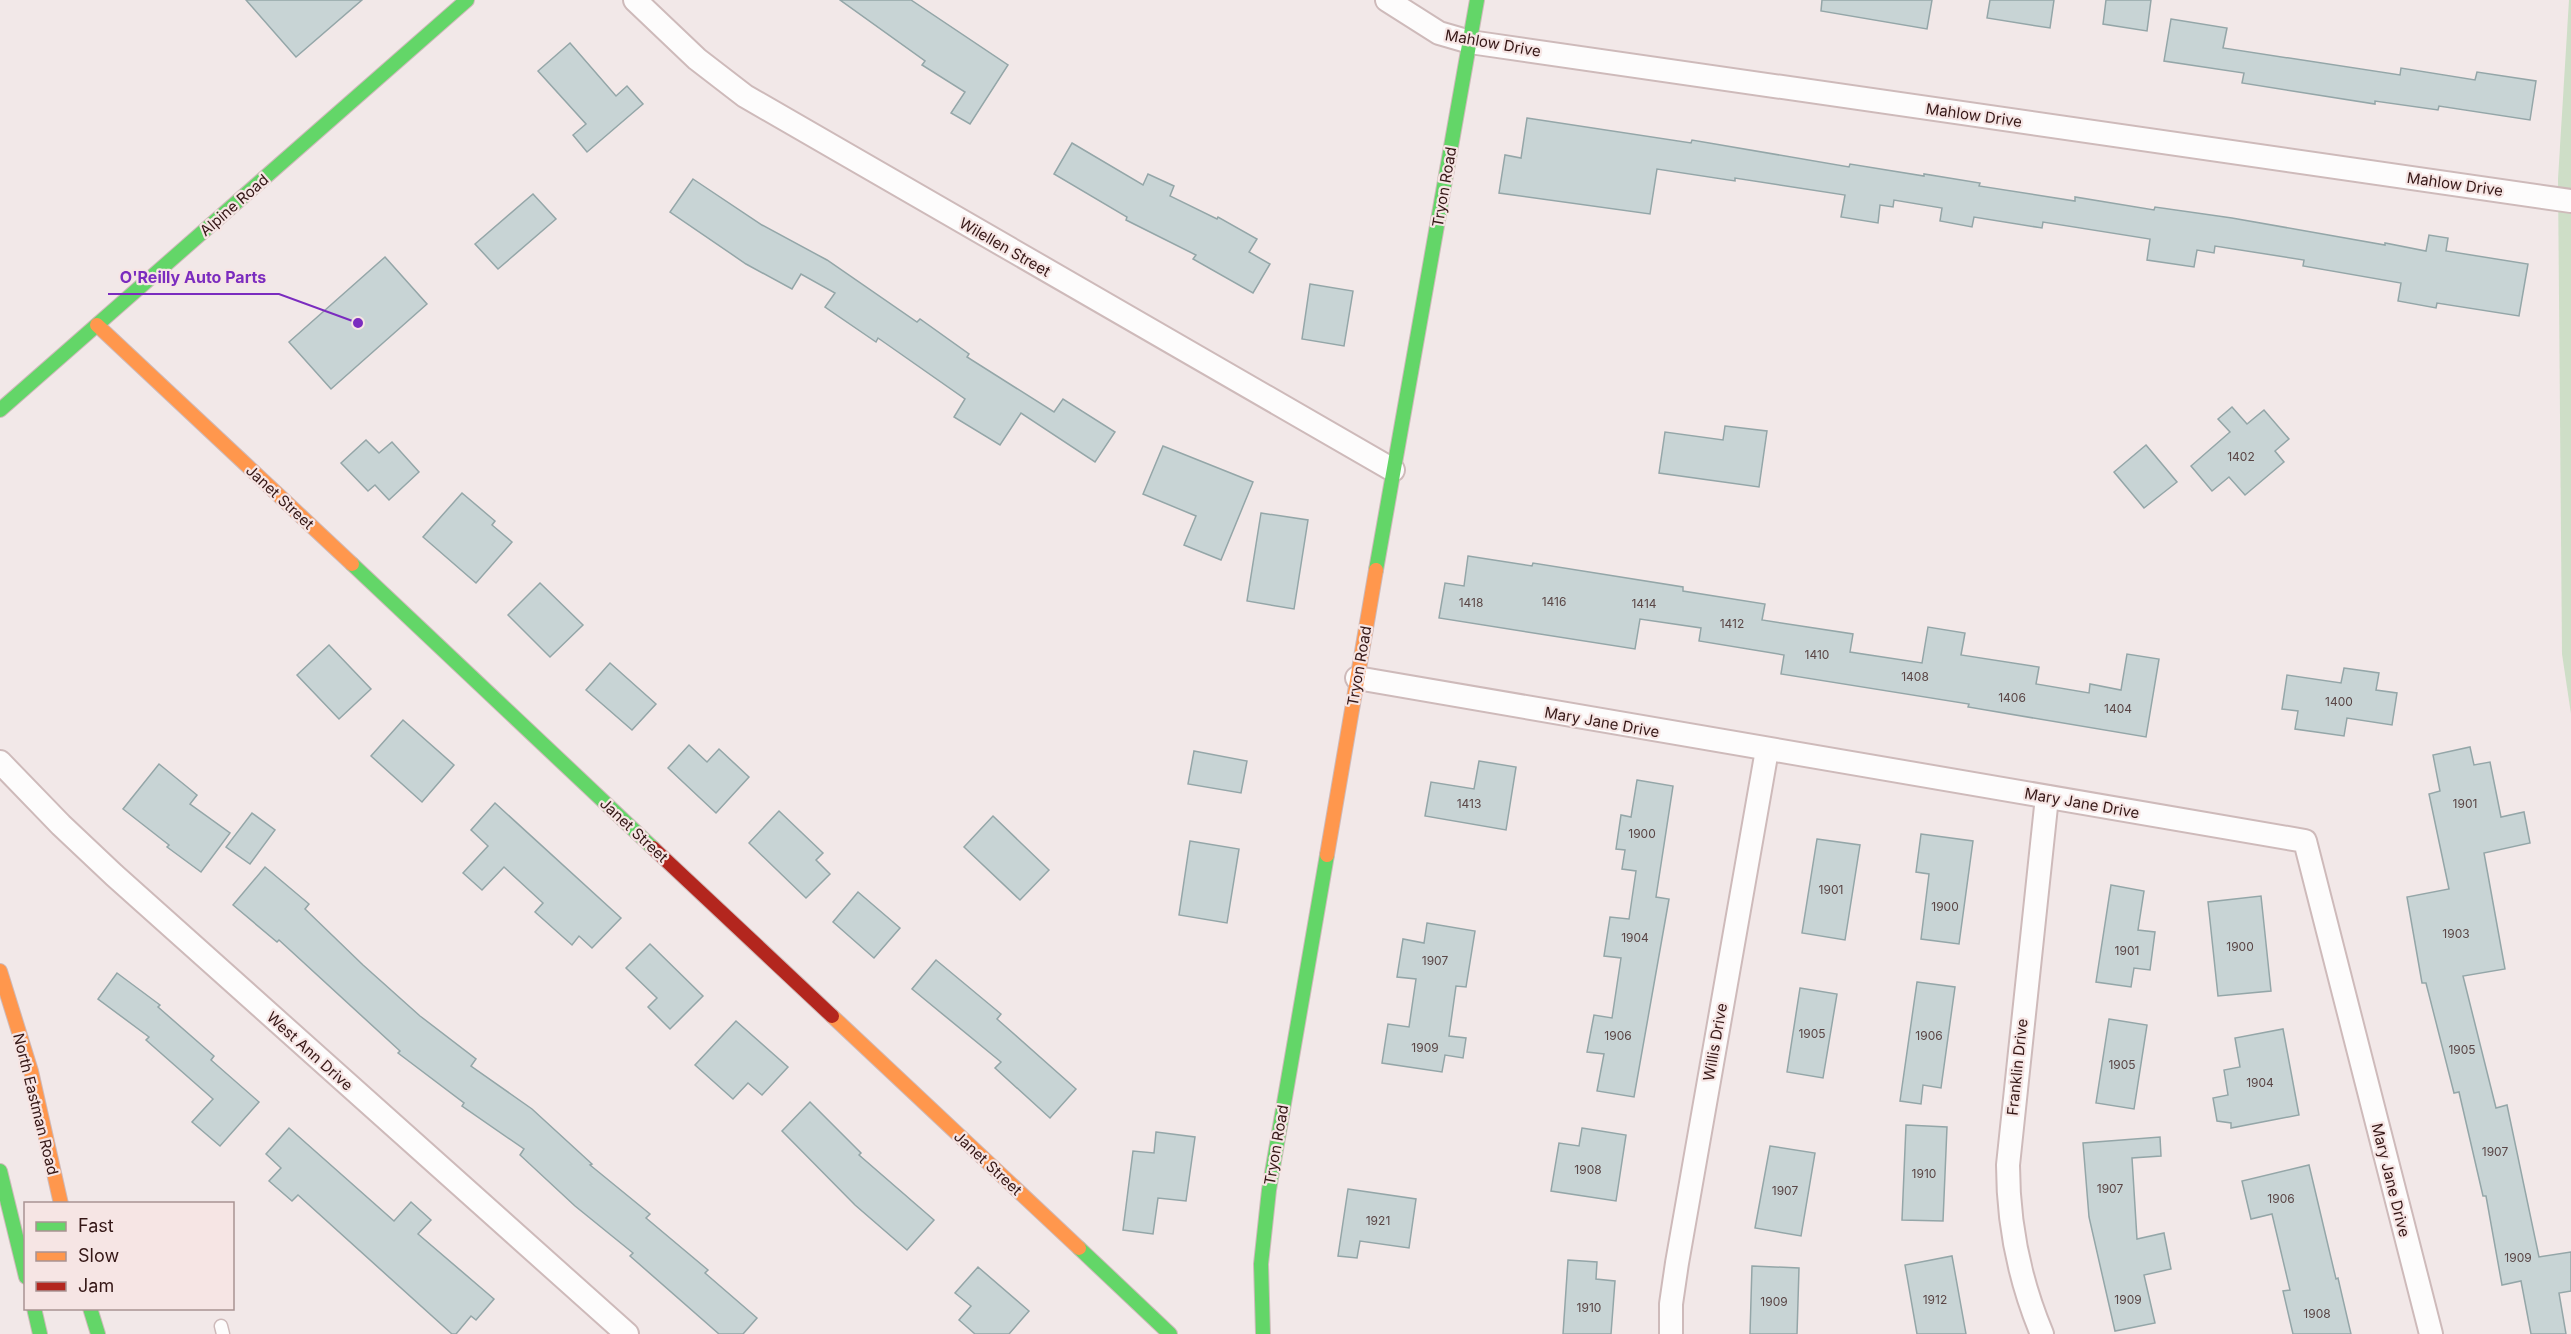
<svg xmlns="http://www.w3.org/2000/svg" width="2571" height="1334" viewBox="0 0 2571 1334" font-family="Inter,sans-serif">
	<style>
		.green { fill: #cedec7 }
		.building { fill: #c8d4d5; stroke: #94a6a8; stroke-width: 1.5 }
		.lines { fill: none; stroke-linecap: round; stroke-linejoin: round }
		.lane-casing { stroke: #cebaba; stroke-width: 15 }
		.street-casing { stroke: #cebaba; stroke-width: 26 }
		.fast-casing { stroke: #cebaba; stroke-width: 16 }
		.slow-casing { stroke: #cebaba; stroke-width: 16 }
		.jam-casing { stroke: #cebaba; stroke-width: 16 }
		.lane { stroke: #fdfcfc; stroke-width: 12 }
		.street { stroke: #fdfcfc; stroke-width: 22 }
		.fast { stroke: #63d668; stroke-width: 14 }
		.slow { stroke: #ff974d; stroke-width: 14 }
		.jam { stroke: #b3261e; stroke-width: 14 }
		.labels { text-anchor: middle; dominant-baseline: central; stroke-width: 4.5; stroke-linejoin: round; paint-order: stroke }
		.number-label { font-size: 12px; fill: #5a4646 }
		.street-label { font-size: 15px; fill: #351716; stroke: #f6e5e4 }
		.leader { fill: none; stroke: #7b2cbf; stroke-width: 2 }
		.callout-dot { fill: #7b2cbf; stroke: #f6e5e4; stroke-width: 2 }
		.callout-label { font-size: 16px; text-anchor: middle; font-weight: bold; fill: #7b2cbf; stroke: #f6e5e4; stroke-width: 4.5; stroke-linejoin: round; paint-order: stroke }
	</style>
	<rect width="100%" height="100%" fill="#f2e8e8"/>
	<!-- green -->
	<polygon class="green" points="2569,0 2571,0 2571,714 2562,654 2558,179"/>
	<!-- building -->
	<g class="building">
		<polygon points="246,0 362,0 296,57"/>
		<polygon points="840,0 911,0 1008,65 970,124 951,113 965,92 922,65 925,61"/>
		<polygon points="1822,0 1932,0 1927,29 1821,11"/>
		<polygon points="1990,0 2054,0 2050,28 1987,18"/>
		<polygon points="2106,0 2151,0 2147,31 2103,24"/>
		<polygon points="2171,19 2227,28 2223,48 2400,75 2401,68 2475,80 2477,72 2536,81 2530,120 2439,106 2438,110 2375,101 2375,104 2242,83 2244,73 2164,61"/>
		<polygon points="570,43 616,96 627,86 643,104 587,152 573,135 586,124 538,71"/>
		<polygon points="1527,118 1691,143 1692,140 1849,167 1850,164 1924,176 1924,174 1980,183 1979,186 2075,201 2075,197 2154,210 2155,207 2232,218 2385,245 2385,243 2426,251 2429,235 2448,238 2446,251 2528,264 2519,316 2437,303 2436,308 2398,301 2401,283 2303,266 2304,260 2215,246 2214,253 2197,250 2194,267 2147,260 2150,239 2043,222 2042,228 1974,217 1972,227 1940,221 1942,208 1894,200 1893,207 1880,205 1878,223 1841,217 1845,195 1735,178 1735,181 1657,169 1650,214 1499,193 1505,155 1521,158"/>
		<polygon points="1072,143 1143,185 1148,174 1174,186 1170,196 1217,219 1218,217 1257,239 1249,252 1270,264 1253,293 1193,259 1196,255 1126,220 1127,217 1054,174"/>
		<polygon points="693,179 762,225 827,260 917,322 920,319 969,354 967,357 1054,412 1063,399 1115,432 1095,462 1021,413 1000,445 954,417 965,399 878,338 876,342 825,307 835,293 801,274 792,289 746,264 670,212"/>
		<polygon points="533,194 556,219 498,269 475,244"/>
		<polygon points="385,257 427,304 331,389 289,342"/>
		<polygon points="1310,284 1353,291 1344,346 1302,339"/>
		<polygon points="2232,407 2247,424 2264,410 2289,439 2275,451 2284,462 2245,495 2229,477 2212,491 2191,466 2230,432 2218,419"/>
		<polygon points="1725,426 1767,431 1759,487 1659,473 1665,432 1723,440"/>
		<polygon points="366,440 379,453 392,442 419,472 389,500 375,485 368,491 341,463"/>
		<polygon points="2146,445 2177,482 2144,508 2114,472"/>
		<polygon points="1163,446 1253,482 1221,560 1184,545 1196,516 1143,494"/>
		<polygon points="462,493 495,521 492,525 512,542 476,583 423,537"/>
		<polygon points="1261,513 1308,520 1294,609 1247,601"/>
		<polygon points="1468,556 1532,566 1533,563 1683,587 1683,591 1765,604 1762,620 1853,634 1850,652 1922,663 1928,627 1965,633 1961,655 2039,667 2036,684 2089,693 2090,684 2121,690 2127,654 2159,659 2146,737 1968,707 1969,704 1781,674 1784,655 1699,641 1701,628 1640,619 1635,649 1439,618 1445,583 1464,586"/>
		<polygon points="540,583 583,625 550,657 508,615"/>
		<polygon points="329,645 371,689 339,719 297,675"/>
		<polygon points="610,663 656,704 632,730 586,690"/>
		<polygon points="2344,668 2379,673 2376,690 2397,693 2392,725 2347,718 2344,736 2295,729 2298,711 2282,709 2287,675 2341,683"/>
		<polygon points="403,720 454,765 422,802 371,756"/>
		<polygon points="689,745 707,762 719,749 749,777 716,813 668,768"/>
		<polygon points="2470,747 2474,765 2490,762 2501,817 2524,812 2530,843 2484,853 2505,969 2463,976 2496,1108 2507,1105 2539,1257 2571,1252 2571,1291 2559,1293 2566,1334 2531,1334 2521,1281 2502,1285 2486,1196 2483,1196 2459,1092 2454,1093 2426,983 2422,983 2407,897 2449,889 2429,794 2440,791 2433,755"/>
		<polygon points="1194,751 1247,761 1241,793 1188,784"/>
		<polygon points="1479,761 1516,767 1506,830 1425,816 1431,782 1474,789"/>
		<polygon points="159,764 197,795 190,804 230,833 201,872 167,847 169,845 123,809"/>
		<polygon points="1637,780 1673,786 1656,897 1669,899 1634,1097 1597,1091 1604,1054 1587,1052 1594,1015 1612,1018 1621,958 1604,956 1610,917 1629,919 1636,871 1622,869 1625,850 1616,849 1621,815 1631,817"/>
		<polygon points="495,803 621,918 592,948 579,936 572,945 535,912 543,903 504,867 482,890 463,873 488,846 471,830"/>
		<polygon points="779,811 823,853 816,860 830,874 806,898 749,843"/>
		<polygon points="252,813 275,830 250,864 226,847"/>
		<polygon points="993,816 1049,870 1020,900 964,847"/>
		<polygon points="1921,834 1973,841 1959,944 1921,939 1929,874 1916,872"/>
		<polygon points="1817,839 1860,845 1845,940 1802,933"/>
		<polygon points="1190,841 1239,849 1227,923 1179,915"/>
		<polygon points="265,867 309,904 305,909 363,965 420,1016 476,1059 471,1066 532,1109 592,1164 590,1165 650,1214 646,1218 708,1270 705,1273 757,1318 743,1334 719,1334 630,1256 633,1253 575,1206 520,1155 524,1149 462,1106 464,1103 398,1053 400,1051 279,940 277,942 233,905"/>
		<polygon points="2111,885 2144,891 2138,930 2155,932 2150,970 2134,968 2131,987 2096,982"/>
		<polygon points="858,892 900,928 874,958 833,922"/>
		<polygon points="2261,896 2271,991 2218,996 2208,902"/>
		<polygon points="1427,923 1475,931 1466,987 1456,986 1449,1036 1466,1038 1463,1058 1445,1055 1442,1072 1382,1063 1388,1024 1409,1027 1416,979 1397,977 1403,939 1424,943"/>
		<polygon points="650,944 703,996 670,1029 648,1007 657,998 626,968"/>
		<polygon points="936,960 1001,1014 997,1019 1076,1089 1050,1118 995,1068 1001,1062 912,989"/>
		<polygon points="117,973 160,1005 158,1007 214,1056 211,1060 259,1102 220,1146 192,1122 213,1099 146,1040 149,1037 98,999"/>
		<polygon points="1917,982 1955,987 1941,1088 1923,1085 1921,1104 1900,1101"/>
		<polygon points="1800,988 1837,994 1823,1078 1787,1072"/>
		<polygon points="2109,1019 2147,1025 2134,1109 2096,1103"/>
		<polygon points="736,1021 788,1067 762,1095 748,1083 733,1099 695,1065"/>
		<polygon points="2283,1029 2299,1115 2231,1128 2231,1123 2217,1121 2213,1098 2228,1095 2224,1070 2240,1067 2235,1038"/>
		<polygon points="810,1102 861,1153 859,1155 934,1220 907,1250 855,1205 782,1131"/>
		<polygon points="1906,1125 1947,1127 1943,1221 1902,1220"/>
		<polygon points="289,1128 394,1221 411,1202 431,1220 418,1234 494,1299 476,1320 471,1316 456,1334 452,1334 298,1195 292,1201 269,1181 281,1168 266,1154"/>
		<polygon points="1582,1128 1626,1135 1616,1201 1551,1191 1559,1143 1579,1146"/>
		<polygon points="1156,1132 1195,1137 1186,1201 1158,1198 1153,1234 1123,1230 1133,1151 1154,1153"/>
		<polygon points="2160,1137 2161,1156 2132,1158 2137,1239 2164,1233 2171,1269 2144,1275 2155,1323 2115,1331 2089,1217 2083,1143"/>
		<polygon points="1770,1146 1815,1153 1801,1236 1755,1228"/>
		<polygon points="2309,1165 2336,1279 2338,1278 2351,1334 2293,1334 2283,1291 2290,1290 2272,1214 2251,1219 2242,1181"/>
		<polygon points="1348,1189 1416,1199 1409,1248 1360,1241 1357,1258 1338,1256"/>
		<polygon points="1952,1256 1966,1334 1917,1334 1905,1265"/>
		<polygon points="1568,1260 1597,1262 1596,1279 1615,1281 1611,1334 1563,1334"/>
		<polygon points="1752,1266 1799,1268 1797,1334 1750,1334"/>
		<polygon points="978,1267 1029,1311 1009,1334 975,1334 959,1320 971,1306 955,1293"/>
	</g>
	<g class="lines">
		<defs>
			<polyline id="lane" points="221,1326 223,1334"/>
			<g id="street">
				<polyline points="635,0 697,59 745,96 1393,470"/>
				<polyline points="1387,0 1439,33 1470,42 2571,201"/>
				<polyline points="1357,678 2305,841 2431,1334"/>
				<polyline points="0,762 61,825 114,875 627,1334"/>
				<polyline points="1671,1334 1671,1304 1677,1263 1767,750"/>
				<path d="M 2042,1334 C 2019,1279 2008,1225 2008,1165 L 2047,797"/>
			</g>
			<g id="fast">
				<polyline points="0,410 467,0"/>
				<polyline points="352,564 653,848"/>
				<polyline points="1376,570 1477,0"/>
				<polyline points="0,1171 26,1277"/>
				<polyline points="1079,1248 1170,1334"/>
				<polyline points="34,1308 40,1334"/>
				<polyline points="90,1308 98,1334"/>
				<polyline points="1263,1334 1261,1264 1269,1190 1327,855"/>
			</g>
			<g id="slow">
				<polyline points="97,325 352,564"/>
				<polyline points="1327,855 1376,570"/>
				<polyline points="0,971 31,1071 61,1204"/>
				<polyline points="832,1016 1079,1248"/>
			</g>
			<polyline id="jam" points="653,848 832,1016"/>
		</defs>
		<!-- lane casing -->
		<use href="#lane" class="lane-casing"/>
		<!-- street casing -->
		<use href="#street" class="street-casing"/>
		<!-- fast casing -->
		<use href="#fast" class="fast-casing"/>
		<!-- slow casing -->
		<use href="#slow" class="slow-casing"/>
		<!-- jam casing -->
		<use href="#jam" class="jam-casing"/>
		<!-- lane -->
		<use href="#lane" class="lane"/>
		<!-- street -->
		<use href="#street" class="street"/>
		<!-- fast -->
		<use href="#fast" class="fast"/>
		<!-- slow -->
		<use href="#slow" class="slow"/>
		<!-- jam -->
		<use href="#jam" class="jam"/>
	</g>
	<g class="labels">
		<!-- number labels -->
		<g class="number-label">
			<text x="2241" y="456">1402</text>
			<text x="1554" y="601">1416</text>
			<text x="1471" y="602">1418</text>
			<text x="1644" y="603">1414</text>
			<text x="1732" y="623">1412</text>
			<text x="1817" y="654">1410</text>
			<text x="1915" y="676">1408</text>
			<text x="2012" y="697">1406</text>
			<text x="2339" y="701">1400</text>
			<text x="2118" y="708">1404</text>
			<text x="1469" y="803">1413</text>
			<text x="2465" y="803">1901</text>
			<text x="1642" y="833">1900</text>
			<text x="1831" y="889">1901</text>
			<text x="1945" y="906">1900</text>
			<text x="2456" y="933">1903</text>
			<text x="1635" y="937">1904</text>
			<text x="2240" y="946">1900</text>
			<text x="2127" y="950">1901</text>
			<text x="1435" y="960">1907</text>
			<text x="1812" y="1033">1905</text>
			<text x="1618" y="1035">1906</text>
			<text x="1929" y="1035">1906</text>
			<text x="1425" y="1047">1909</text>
			<text x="2462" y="1049">1905</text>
			<text x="2122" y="1064">1905</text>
			<text x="2260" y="1082">1904</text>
			<text x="2495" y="1151">1907</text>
			<text x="1588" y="1169">1908</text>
			<text x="1924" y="1173">1910</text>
			<text x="2110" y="1188">1907</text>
			<text x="1785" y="1190">1907</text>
			<text x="2281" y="1198">1906</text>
			<text x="1378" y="1220">1921</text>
			<text x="2518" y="1257">1909</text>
			<text x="1935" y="1299">1912</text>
			<text x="2128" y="1299">1909</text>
			<text x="1774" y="1301">1909</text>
			<text x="1589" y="1307">1910</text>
			<text x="2317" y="1313">1908</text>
		</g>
		<!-- street labels -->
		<g class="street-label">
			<text transform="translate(1493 43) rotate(10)">Mahlow Drive</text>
			<text transform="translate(1974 115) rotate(8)">Mahlow Drive</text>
			<text transform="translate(2455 184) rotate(8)">Mahlow Drive</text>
			<text transform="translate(1444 187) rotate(-80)">Tryon Road</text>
			<text transform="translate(234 205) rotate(-41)">Alpine Road</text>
			<text transform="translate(1005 247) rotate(30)">Wilellen Street</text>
			<text transform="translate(280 497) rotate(43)">Janet Street</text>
			<text transform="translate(1359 666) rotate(-80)">Tryon Road</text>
			<text transform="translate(1602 722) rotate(10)">Mary Jane Drive</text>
			<text transform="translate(2082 803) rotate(10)">Mary Jane Drive</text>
			<text transform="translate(634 830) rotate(43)">Janet Street</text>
			<text transform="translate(1715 1042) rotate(-80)">Willis Drive</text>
			<text transform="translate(310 1051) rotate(42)">West Ann Drive</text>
			<text transform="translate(2017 1067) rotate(-84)">Franklin Drive</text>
			<text transform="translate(36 1104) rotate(76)">North Eastman Road</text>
			<text transform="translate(1276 1145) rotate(-80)">Tryon Road</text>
			<text transform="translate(988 1163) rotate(43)">Janet Street</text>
			<text transform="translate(2391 1180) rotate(76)">Mary Jane Drive</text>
		</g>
	</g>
	<!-- callouts -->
	<path class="leader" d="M358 323L279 294H108"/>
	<circle class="callout-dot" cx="358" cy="323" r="6"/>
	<g class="callout-label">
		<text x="193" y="283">O'Reilly Auto Parts</text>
	</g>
	<!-- legend -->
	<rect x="24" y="1202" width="210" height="108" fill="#f6e5e4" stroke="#a99392" stroke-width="1.5"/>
	<rect x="36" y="1222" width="30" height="9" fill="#63d668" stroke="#a99392" stroke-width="1.5"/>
	<text x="78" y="1232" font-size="18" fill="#351716">Fast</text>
	<rect x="36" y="1252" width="30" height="9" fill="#ff974d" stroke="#a99392" stroke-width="1.5"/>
	<text x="78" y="1262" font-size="18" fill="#351716">Slow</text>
	<rect x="36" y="1282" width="30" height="9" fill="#b3261e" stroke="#a99392" stroke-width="1.5"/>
	<text x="78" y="1292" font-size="18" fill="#351716">Jam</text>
</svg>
